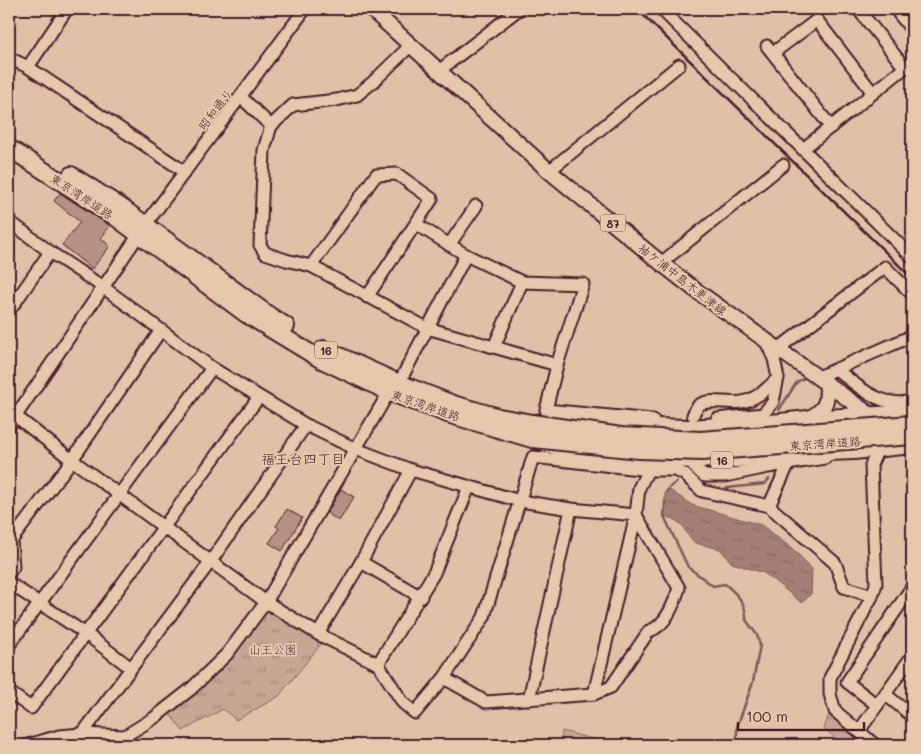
<svg xmlns="http://www.w3.org/2000/svg" width="921" height="754" viewBox="0 0 921 754" font-family="Mali,'Klee One',sans-serif">
	<style>
		.forest { fill: url(#forest-firs); stroke: #88625f }
		.park { fill: url(#park-tufts); stroke: #88625f }
		.water { fill: url(#water-ripples); stroke: #7f5857 }
		.lines { fill: none; stroke-linecap: round; stroke-linejoin: round }
		.stream { stroke: #7f5857; stroke-width: 2.5 }
		.building { fill: #b49183; stroke: #4a1f2b }
		.minor-casing { stroke: #4a1f2b; stroke-width: 15 }
		.major-casing { stroke: #4a1f2b; stroke-width: 18 }
		.highway-casing { stroke: #4a1f2b; stroke-width: 20 }
		.minor { stroke: #e6c8ad; stroke-width: 11 }
		.major { stroke: #e6c8ad; stroke-width: 14 }
		.highway { stroke: #e6c8ad; stroke-width: 16 }
		.rail { stroke: #4a1f2b; stroke-width: 2.5 }
		.highway-bridge-casing { stroke: #4a1f2b; stroke-width: 20; stroke-linecap: butt }
		.highway-bridge { stroke: #e6c8ad; stroke-width: 16 }
		.labels { text-anchor: middle; dominant-baseline: central; stroke-width: 4; stroke-linejoin: round; paint-order: stroke }
		.shield { fill: #e6c8ad; stroke: #795252; stroke-width: 1 }
		.shield-label { font-size: 11px; font-weight: bold; fill: #4a1f2b }
		.street-label { font-size: 12px; fill: #4a1f2b; stroke: #e6c8ad }
		.park-label { font-size: 12px; fill: #5d333b; stroke: #e6c8ad }
		.neighbourhood-label { font-size: 14px; fill: #4a1f2b; stroke: #e6c8ad }
	</style>
	<defs>
		<pattern id="forest-firs" width="22" height="20" patternUnits="userSpaceOnUse" patternTransform="scale(1.25)"><rect width="22" height="20" fill="#c7a693"/><path d="M5 1l3.5 6h-7zM16 11l3.5 6h-7z" fill="#a48778"/></pattern>
		<pattern id="park-tufts" width="24" height="20" patternUnits="userSpaceOnUse" patternTransform="scale(1.25)"><rect width="24" height="20" fill="#c7a693"/><path d="M3 7l-1-3M5 7V3M7 7l1-3M15 17l-1-3M17 17v-4M19 17l1-3" fill="none" stroke="#a48778"/></pattern>
		<pattern id="water-ripples" width="26" height="14" patternUnits="userSpaceOnUse" patternTransform="scale(1.25)"><rect width="26" height="14" fill="#a27e75"/><path d="M2 4q2-2 4 0t4 0M15 11q2-2 4 0t4 0" fill="none" stroke="#866760"/></pattern>
	</defs>
	<rect width="100%" height="100%" fill="#e0c1a8"/>
	<filter id="ink" filterUnits="userSpaceOnUse"><feTurbulence type="fractalNoise" baseFrequency=".02" numOctaves="2"/><feDisplacementMap in="SourceGraphic" scale="10" xChannelSelector="R" yChannelSelector="G"/><feConvolveMatrix kernelMatrix="1 2 1 2 8 2 1 2 1" color-interpolation-filters="sRGB"/></filter>
	<g filter="url(#ink)">
		<!-- forest -->
		<polygon class="forest" points="562,731 616,745 561,745"/>
		<!-- park -->
		<g class="park">
			<polygon points="266,602 326,638 278,697 236,720 223,709 183,731 166,709 191,689"/>
			<polygon points="833,703 874,745 845,745 824,729"/>
		</g>
		<!-- water -->
		<polygon class="water" points="668,489 692,505 761,525 794,550 812,569 811,594 802,603 764,573 732,563 720,549 695,543 687,534 683,526 674,519 664,516 665,494"/>
		<g class="lines">
			<!-- stream -->
			<g class="stream">
				<polyline points="841,361 912,329"/>
				<polyline points="779,410 797,382 806,377"/>
				<polyline points="727,488 765,484 769,479"/>
				<polyline points="666,492 671,486 677,482"/>
				<path d="M 665,502 L 664,516 L 688,567 L 713,586 L 725,584 C 737,594 747,604 746,620 L 757,635 L 760,645 L 753,682 L 737,727 L 737,745"/>
			</g>
		</g>
		<!-- building -->
		<g class="building">
			<polygon points="60,193 110,226 101,238 110,246 92,269 62,245 80,222 54,201"/>
			<polygon points="341,489 354,497 339,521 327,513"/>
			<polygon points="287,509 302,518 282,551 269,543 279,528 276,526"/>
		</g>
		<g class="lines">
			<defs>
				<g id="minor">
					<polyline points="661,9 912,257"/>
					<polyline points="858,9 905,68"/>
					<polyline points="895,9 912,30"/>
					<polyline points="767,46 831,127"/>
					<polyline points="773,53 817,20 873,93"/>
					<polyline points="9,58 28,67 185,172"/>
					<polyline points="28,67 67,9"/>
					<polyline points="440,70 519,9"/>
					<polyline points="241,97 271,126 264,150 260,245 265,253 286,260 311,266 427,328 557,365 546,410 653,420"/>
					<polyline points="271,126 293,105 337,100 357,95 373,82 411,45"/>
					<polyline points="803,149 912,62"/>
					<polyline points="549,171 679,65"/>
					<path d="M 9,221 L 50,252 L 103,287 L 212,368 L 306,425 L 356,449 L 411,470 L 520,501 L 571,509 L 636,515 L 679,588 C 674,604 666,626 649,631 L 611,687 L 594,694 L 486,702 L 444,678"/>
					<polyline points="416,224 466,255 522,282 583,284 557,365"/>
					<polyline points="449,245 476,206"/>
					<polyline points="661,263 783,165"/>
					<polyline points="311,266 376,175 397,174 432,199 367,297"/>
					<polyline points="9,311 50,252"/>
					<polyline points="494,347 522,282"/>
					<polyline points="778,349 885,267 912,294"/>
					<path d="M 837,370 C 859,387 881,409 912,401"/>
					<polyline points="818,377 912,336"/>
					<polyline points="399,383 466,255"/>
					<polyline points="9,411 72,460 266,602 318,634 378,664 403,703 415,713 444,678 484,617 533,457 648,470"/>
					<path d="M 693,415 C 694,412 697,407 699,405 C 710,397 731,406 746,401 C 759,397 769,387 778,378"/>
					<polyline points="717,419 763,414 773,402 778,378 774,359 765,339"/>
					<polyline points="9,426 146,224 305,9"/>
					<polyline points="693,466 704,476 725,476 768,467 825,458"/>
					<polyline points="769,506 788,465"/>
					<polyline points="361,562 421,597"/>
					<polyline points="9,572 13,567 11,541 72,460 161,330"/>
					<polyline points="9,583 86,634 131,668"/>
					<polyline points="318,634 361,562 411,470"/>
					<polyline points="9,645 212,368"/>
					<polyline points="378,664 434,573 469,487"/>
					<polyline points="9,692 31,708 259,397"/>
					<polyline points="594,694 636,515 639,488 648,470 675,470 684,474 702,491 769,506 835,563 844,587 872,596"/>
					<polyline points="885,694 912,716"/>
					<polyline points="529,699 571,509"/>
					<polyline points="877,705 847,682 912,587"/>
					<polyline points="859,731 912,656"/>
					<polyline points="82,734 211,561 306,425"/>
					<polyline points="28,745 59,736 82,734 125,736 154,718 191,689 227,654 266,602 389,392"/>
					<polyline points="875,745 835,711 830,694 830,678 872,596 876,584 871,465 880,444"/>
				</g>
				<g id="major">
					<polyline points="371,9 549,171 661,263 694,289 876,419"/>
					<path d="M 808,419 C 827,408 827,404 827,383"/>
				</g>
				<g id="highway">
					<polyline points="9,148 114,216 246,314 320,359 389,392 451,415 579,453 651,460 737,459 803,453 854,451 912,445"/>
					<polyline points="71,175 121,207 270,316 286,326"/>
					<polyline points="324,349 399,383 453,404 499,417 532,423 579,421 622,426 688,428 771,423 808,419 912,413"/>
				</g>
			</defs>
			<!-- minor casing -->
			<use href="#minor" class="minor-casing"/>
			<!-- major casing -->
			<use href="#major" class="major-casing"/>
			<!-- highway casing -->
			<use href="#highway" class="highway-casing"/>
			<!-- minor -->
			<use href="#minor" class="minor"/>
			<!-- major -->
			<use href="#major" class="major"/>
			<!-- highway -->
			<use href="#highway" class="highway"/>
			<!-- rail -->
			<polyline class="rail" points="637,9 912,278"/>
			<defs>
				<g id="highway-bridge">
					<polyline points="532,423 621,436 700,440 912,424"/>
					<polyline points="533,439 639,450 702,452 912,436"/>
				</g>
			</defs>
			<!-- highway-bridge casing -->
			<use href="#highway-bridge" class="highway-bridge-casing"/>
			<!-- highway-bridge -->
			<use href="#highway-bridge" class="highway-bridge"/>
		</g>
	</g>
	<g class="labels">
		<!-- shield labels -->
		<g class="shield">
			<rect x="600.5" y="214.5" width="25" height="17" rx="4"/>
			<rect x="315" y="341.5" width="22" height="17" rx="4"/>
			<rect x="711" y="451.5" width="22" height="17" rx="4"/>
		</g>
		<g class="shield-label">
			<text x="613" y="223">87</text>
			<text x="326" y="350">16</text>
			<text x="722" y="460">16</text>
		</g>
		<!-- street labels -->
		<g class="street-label">
			<text transform="translate(215 109) rotate(-53)">昭和通り</text>
			<text transform="translate(82 196) rotate(33)">東京湾岸道路</text>
			<text transform="translate(683 279) rotate(38)">袖ケ浦中島木更津線</text>
			<text transform="translate(426 405) rotate(19)">東京湾岸道路</text>
			<text transform="translate(825 443) rotate(-4)">東京湾岸道路</text>
		</g>
		<!-- park labels -->
		<g class="park-label">
			<text x="273" y="649">山王公園</text>
		</g>
		<!-- neighbourhood labels -->
		<g class="neighbourhood-label">
			<text x="303" y="458">福王台四丁目</text>
		</g>
	</g>
	<!-- margin -->
	<rect width="921" height="754" fill="none" stroke="#e6c8ad" stroke-width="30"/>
	<rect x="15" y="15" width="891" height="724" fill="none" stroke="#4a1f2b" stroke-width="2" filter="url(#ink)"/>
	<!-- scale -->
	<path d="M738 722v8h126v-8" fill="none" stroke="#4a1f2b" stroke-width="2.5"/>
	<text x="746" y="722" font-size="15" fill="#4a1f2b" stroke="#e6c8ad" stroke-width="4" paint-order="stroke">100 m</text>
</svg>
